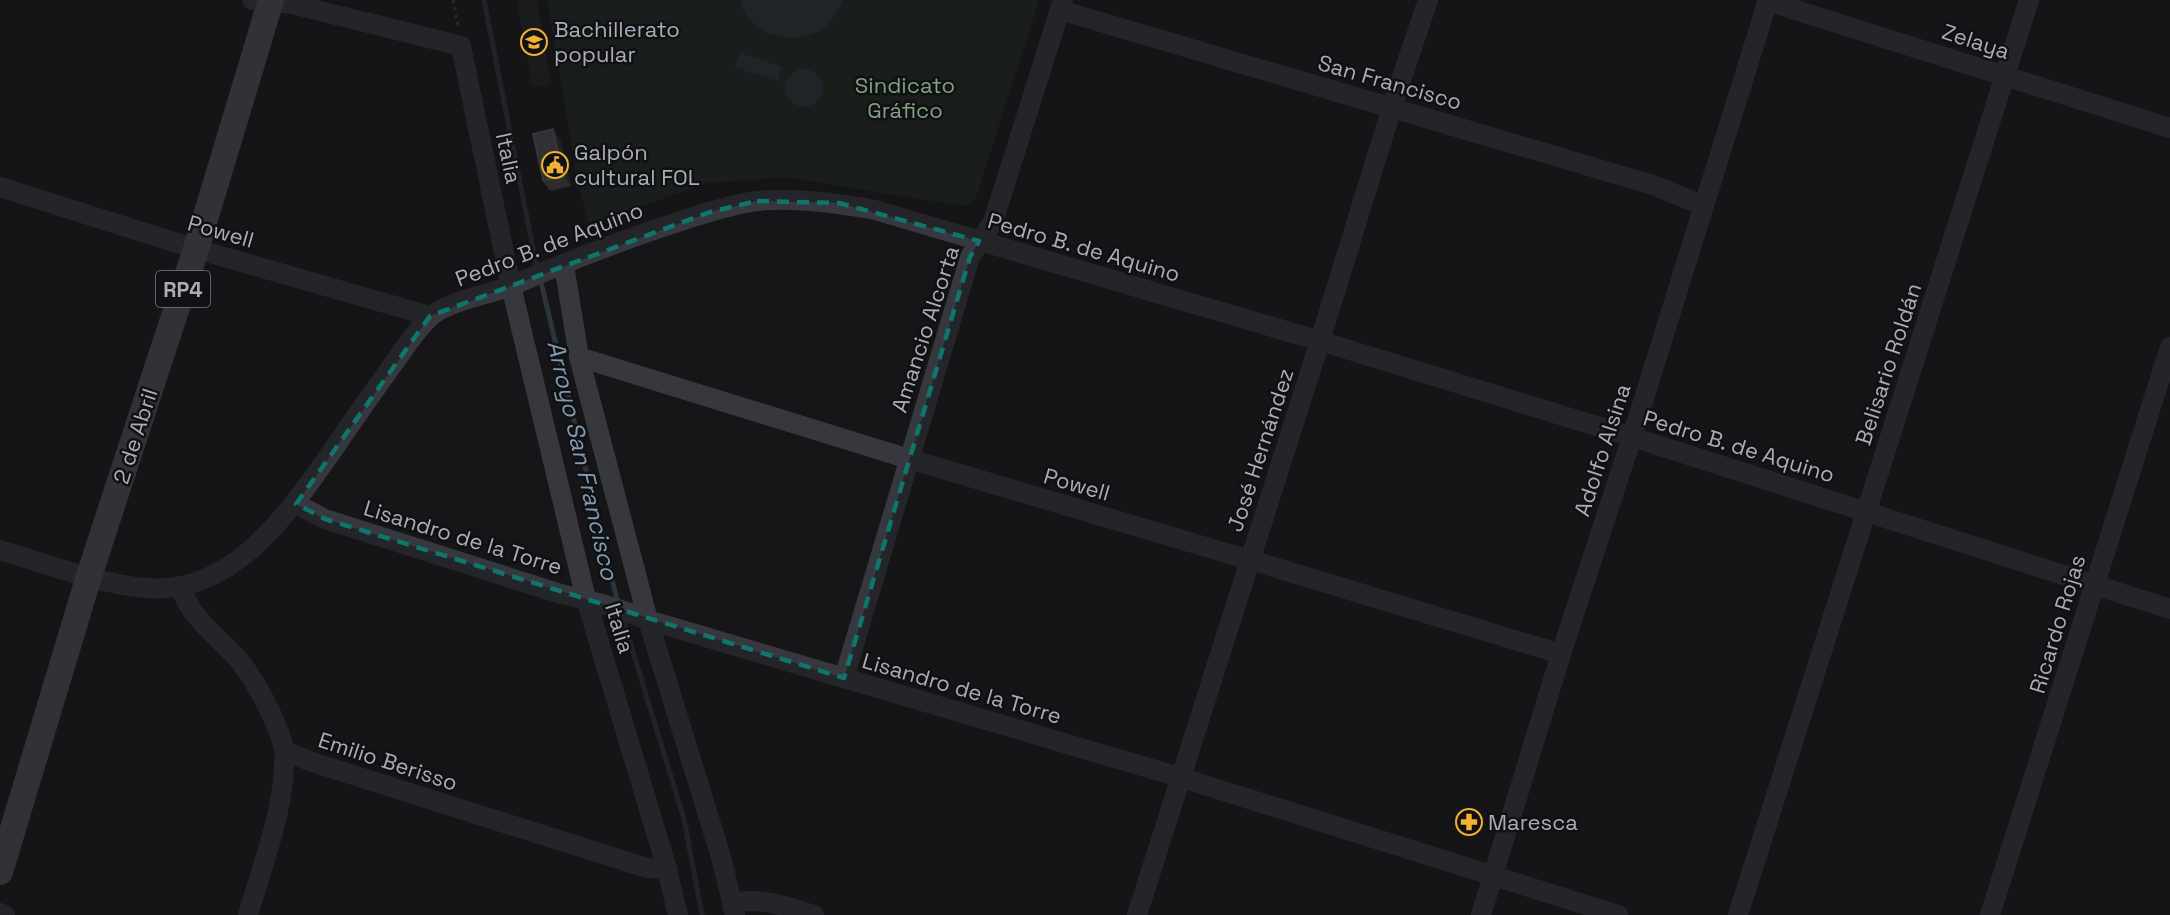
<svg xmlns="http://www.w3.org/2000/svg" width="2170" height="915" viewBox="0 0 2170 915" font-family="'Space Grotesk',sans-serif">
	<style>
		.built { fill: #222225 }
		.green { fill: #1e261f }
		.water { fill: #2c353c }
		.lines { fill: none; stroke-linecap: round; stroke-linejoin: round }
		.stream { stroke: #2c353c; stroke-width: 5 }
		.path { stroke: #3d3f44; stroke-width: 3; stroke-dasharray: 3 4.5; stroke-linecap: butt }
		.minor { stroke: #37383d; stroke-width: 20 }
		.major { stroke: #53555c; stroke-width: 26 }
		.wall { fill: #47494d }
		.shaded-wall { fill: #2f3033 }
		.building { fill: #525359; stroke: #5f6168; stroke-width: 1.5 }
		.marked { fill: none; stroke: #0f766e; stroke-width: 4.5; stroke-dasharray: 12 8; stroke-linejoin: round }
		.labels { text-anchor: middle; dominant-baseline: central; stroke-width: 5; stroke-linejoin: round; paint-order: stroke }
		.shield { fill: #111113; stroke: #7b7e86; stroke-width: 1.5 }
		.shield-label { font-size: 21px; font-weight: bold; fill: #a8adb8 }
		.poi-label { font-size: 22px; fill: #a8adb8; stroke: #111113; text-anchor: start }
		.street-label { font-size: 22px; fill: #a8adb8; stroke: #111113 }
		.park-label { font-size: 22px; fill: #7fa381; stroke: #111113 }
		.water-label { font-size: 24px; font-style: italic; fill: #7f9bb3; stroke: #111113 }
	</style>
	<rect width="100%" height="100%" fill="#161618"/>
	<!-- built -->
	<polygon class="built" points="517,0 537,0 551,84 532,87"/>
	<!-- green -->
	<polygon class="green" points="547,0 1039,0 975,201 964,206 784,177 707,183 589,225 577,179"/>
	<!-- water -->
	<g class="water">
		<path d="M 740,0 L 842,0 L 842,3 C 838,10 834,18 829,23 C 808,46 766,41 748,18 C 744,13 742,5 740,0 Z"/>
		<polygon points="740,53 782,67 777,81 734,67"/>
		<circle cx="804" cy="88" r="19"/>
	</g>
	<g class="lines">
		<!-- stream -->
		<g class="stream">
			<polyline points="484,0 537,269"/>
			<polyline points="540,278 618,604"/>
			<polyline points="622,616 684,819 702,915"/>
		</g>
		<!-- path -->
		<polyline class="path" points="453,0 458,25"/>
		<!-- minor -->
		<g class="minor">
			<polyline points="252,0 292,4 461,46 511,286 586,599 667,869 678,915"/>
			<polyline points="1767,1 2170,128"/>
			<polyline points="1060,10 1653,185 1704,206"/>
			<polyline points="0,187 196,249 430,316"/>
			<polyline points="564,265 579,357 648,620 721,857 735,915"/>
			<polyline points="579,357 909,459 1250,560 1561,654"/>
			<path d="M 296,504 L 325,519 L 561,594 C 591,600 620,608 648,620 L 1179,777 L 1618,915"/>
			<path d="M 0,550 C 47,564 95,583 145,588 C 234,597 292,508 337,444 C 356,416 376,388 396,360 C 406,346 416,331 428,319 C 444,302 486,295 508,287 C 521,282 534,276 546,271 C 592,252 640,234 687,219 C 709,212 733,204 757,201 C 795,197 837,203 875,210 L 1320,341 L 1632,437 L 2170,609"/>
			<path d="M 181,587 C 190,620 222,638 242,664 C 257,684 280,726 284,750 C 285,756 284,763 284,769 C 281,818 262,867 248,915"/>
			<polyline points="844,678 970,257 993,222 1063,0"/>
			<polyline points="285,751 312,762 647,868 667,869"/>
			<path d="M 733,903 C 766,897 782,906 814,915"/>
			<polyline points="0,913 5,915"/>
			<polyline points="1137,915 1320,341 1392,107 1428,0"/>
			<polyline points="1481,915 1561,654 1632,437 1768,0"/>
			<polyline points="1738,915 2029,0"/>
			<polyline points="1990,915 2170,347"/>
		</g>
		<!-- major -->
		<polyline class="major" points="0,872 89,576 196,249 271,0"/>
	</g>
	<!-- wall -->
	<polygon class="wall" points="560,140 571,186 550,191 543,181"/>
	<!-- shaded-wall -->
	<polygon class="shaded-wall" points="553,129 560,140 571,186 564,176"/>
	<!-- building -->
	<polygon class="building" points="553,129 564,176 543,181 533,134"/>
	<!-- marked area -->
	<path d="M0 0H2170V915H0ZM 757,201 L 839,203 L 979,241 L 970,257 L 844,678 L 325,519 L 296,504 L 430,316 L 710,212 Z" fill="#161618" fill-opacity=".55" fill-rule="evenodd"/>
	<path class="marked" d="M 757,201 L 839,203 L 979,241 L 970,257 L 844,678 L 325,519 L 296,504 L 430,316 L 710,212 Z"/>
	<!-- icons -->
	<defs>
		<symbol id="school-ring" viewBox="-11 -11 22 22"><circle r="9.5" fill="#111113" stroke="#f2b134" stroke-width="1.5"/><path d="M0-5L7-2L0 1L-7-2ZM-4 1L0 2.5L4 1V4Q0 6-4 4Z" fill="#f2b134"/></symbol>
		<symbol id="civic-ring" viewBox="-11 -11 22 22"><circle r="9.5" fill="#111113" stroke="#f2b134" stroke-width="1.5"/><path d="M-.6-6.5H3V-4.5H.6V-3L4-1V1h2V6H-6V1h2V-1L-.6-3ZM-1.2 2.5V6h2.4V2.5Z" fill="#f2b134"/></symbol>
		<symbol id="pharmacy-ring" viewBox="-11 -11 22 22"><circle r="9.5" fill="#111113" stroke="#f2b134" stroke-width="1.5"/><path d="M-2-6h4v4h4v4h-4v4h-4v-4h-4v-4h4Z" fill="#f2b134"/></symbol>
	</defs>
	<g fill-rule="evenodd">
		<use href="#school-ring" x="519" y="27" width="30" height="30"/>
		<use href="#civic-ring" x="540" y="150" width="30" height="30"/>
		<use href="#pharmacy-ring" x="1454" y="807" width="30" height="30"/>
	</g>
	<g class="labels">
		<!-- shield labels -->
		<rect class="shield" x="156" y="271" width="54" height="36" rx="4.5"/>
		<g class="shield-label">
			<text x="183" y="289">RP4</text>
		</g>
		<!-- poi labels -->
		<g class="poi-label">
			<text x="554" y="29">Bachillerato<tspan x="554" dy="25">popular</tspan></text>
			<text x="574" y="152">Galpón<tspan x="574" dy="25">cultural FOL</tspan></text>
			<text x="1488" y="822">Maresca</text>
		</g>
		<!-- street labels -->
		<g class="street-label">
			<text transform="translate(1976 41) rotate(18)">Zelaya</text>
			<text transform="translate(1390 82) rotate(16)">San Francisco</text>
			<text transform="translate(509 158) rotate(78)">Italia</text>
			<text transform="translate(221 231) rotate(16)">Powell</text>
			<text transform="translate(549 244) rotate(-21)">Pedro B. de Aquino</text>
			<text transform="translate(1084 247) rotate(16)">Pedro B. de Aquino</text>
			<text transform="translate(925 329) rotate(-72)">Amancio Alcorta</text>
			<text transform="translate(1888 364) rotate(-72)">Belisario Roldán</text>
			<text transform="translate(135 436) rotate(-72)">2 de Abril</text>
			<text transform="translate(1739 446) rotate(17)">Pedro B. de Aquino</text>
			<text transform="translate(1260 450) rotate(-72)">José Hernández</text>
			<text transform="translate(1602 450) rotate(-72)">Adolfo Alsina</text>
			<text transform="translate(1077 484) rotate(16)">Powell</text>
			<text transform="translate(463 537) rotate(17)">Lisandro de la Torre</text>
			<text transform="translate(2057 624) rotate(-73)">Ricardo Rojas</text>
			<text transform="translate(620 628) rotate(73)">Italia</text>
			<text transform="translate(962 688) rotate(16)">Lisandro de la Torre</text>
			<text transform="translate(388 761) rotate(18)">Emilio Berisso</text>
		</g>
		<!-- park labels -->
		<g class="park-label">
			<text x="905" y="85">Sindicato<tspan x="905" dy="25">Gráfico</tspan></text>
		</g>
		<!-- water labels -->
		<g class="water-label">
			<text transform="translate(583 460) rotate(77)">Arroyo San Francisco</text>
		</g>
	</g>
</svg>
